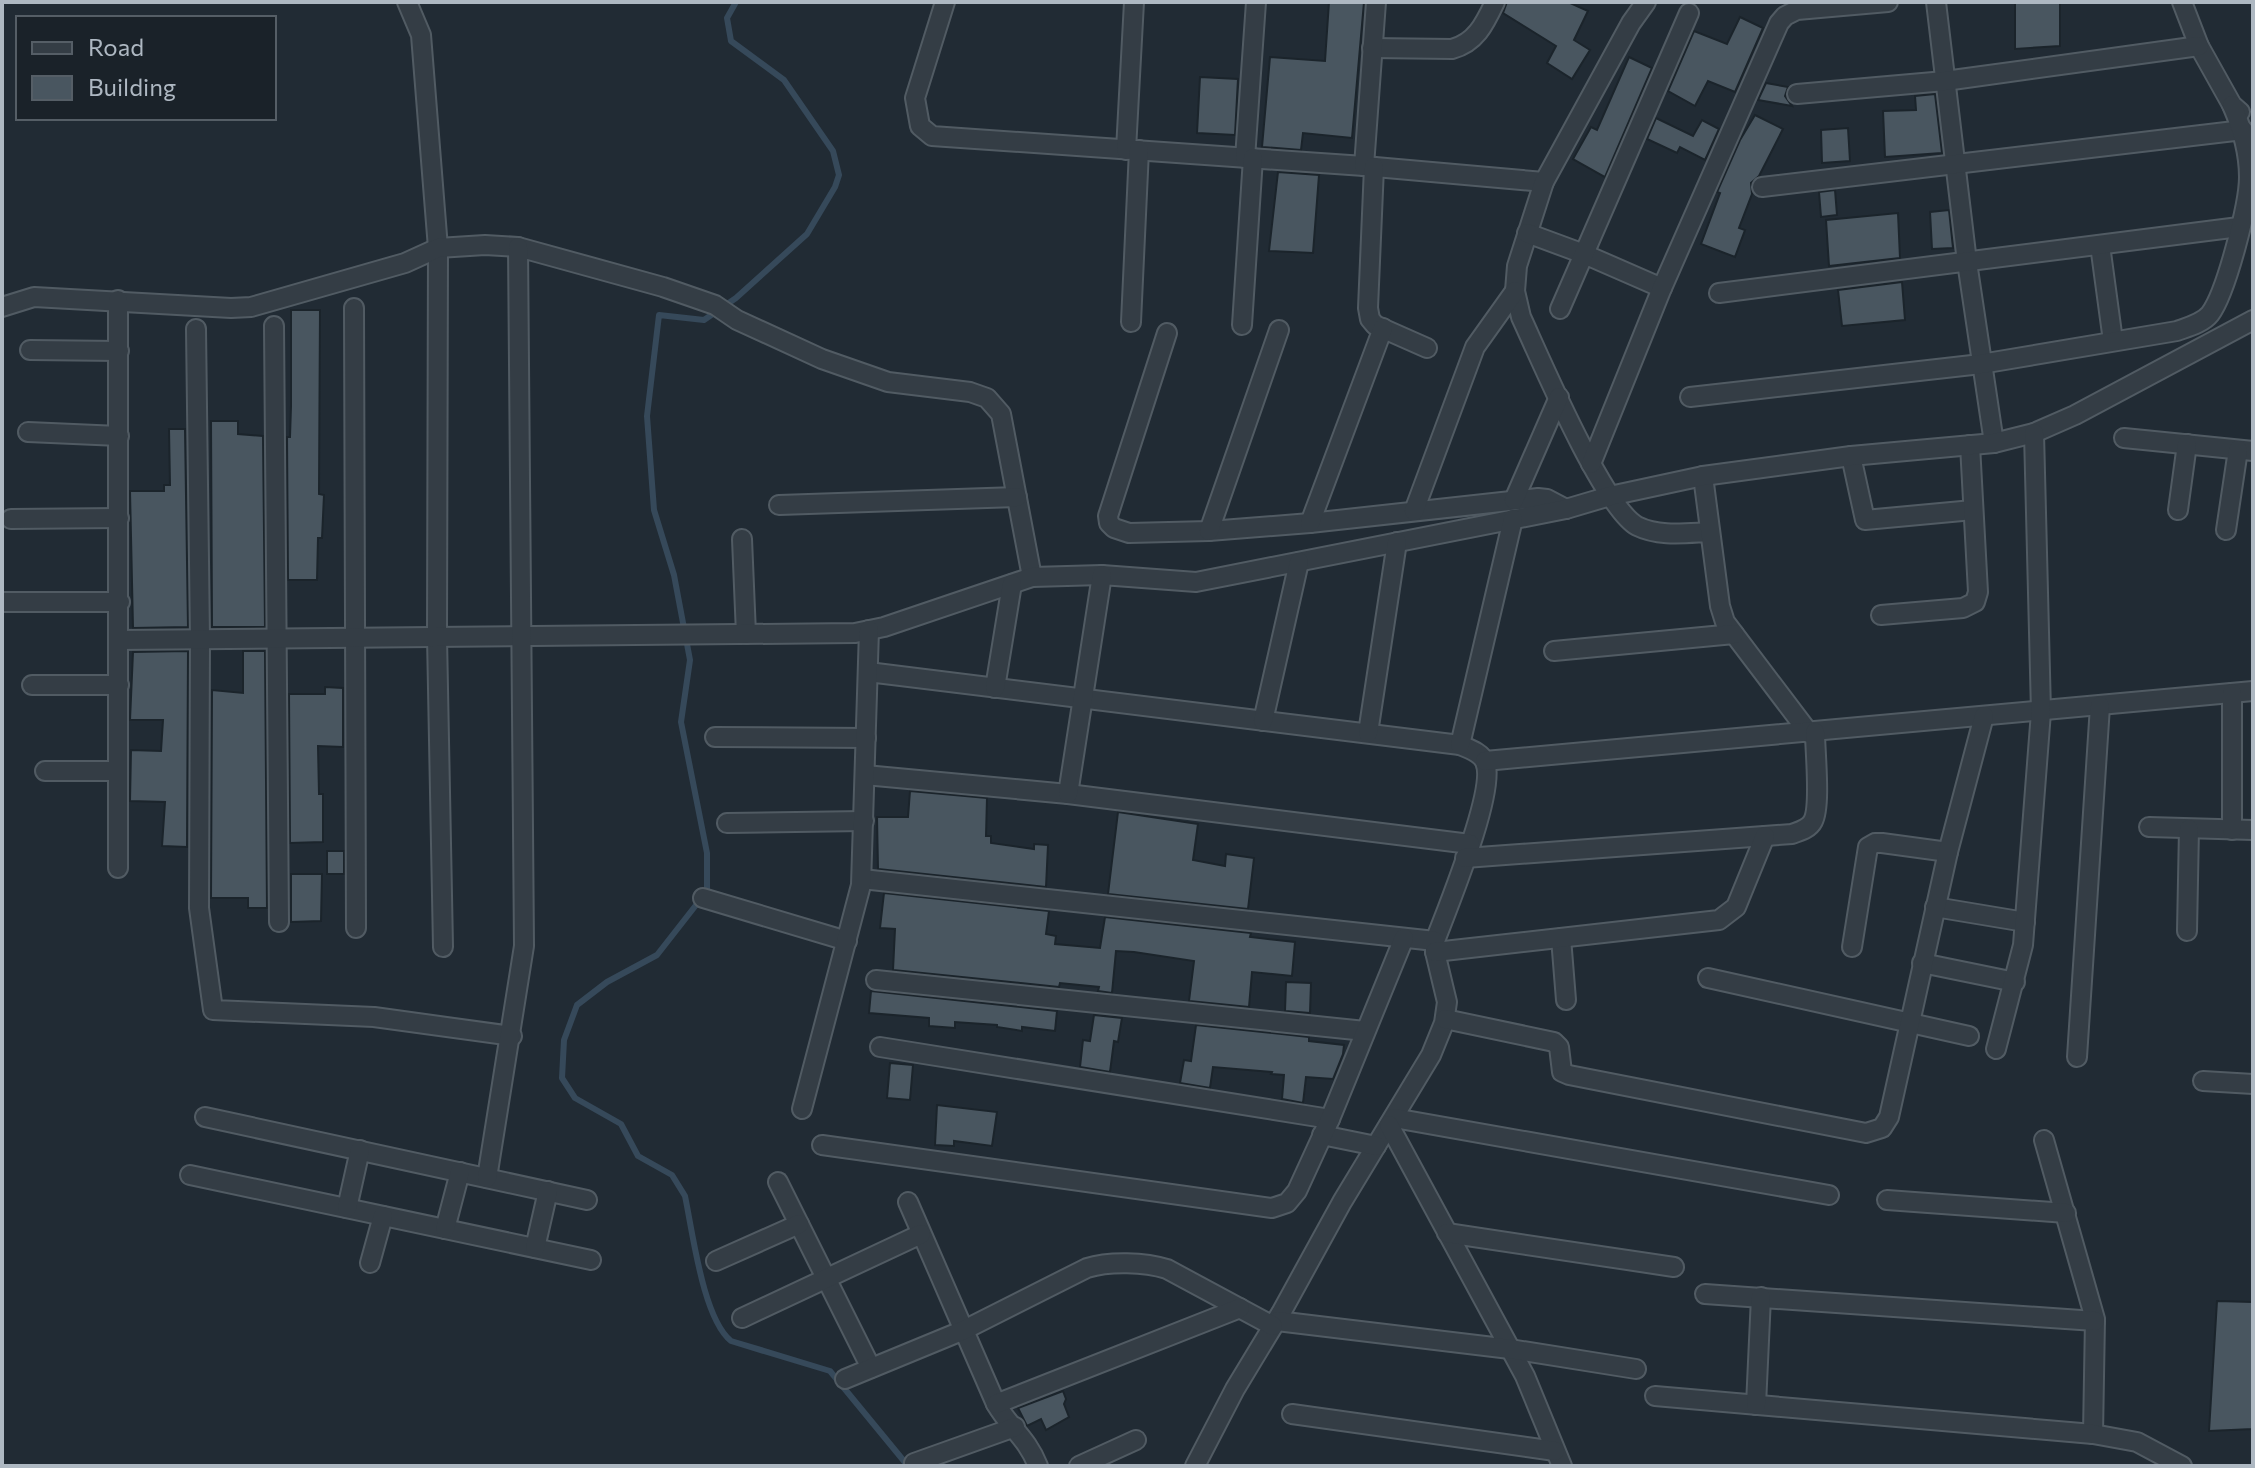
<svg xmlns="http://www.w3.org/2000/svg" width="2255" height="1468" viewBox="0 0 2255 1468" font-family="Commissioner,sans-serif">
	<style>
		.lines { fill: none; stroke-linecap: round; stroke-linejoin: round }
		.stream { stroke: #36495a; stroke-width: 6 }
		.building { fill: #495660; stroke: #1b242b; stroke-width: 2 }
		.minor-casing { stroke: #515b63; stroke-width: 22 }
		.minor { stroke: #343d45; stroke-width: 18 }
	</style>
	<rect width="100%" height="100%" fill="#212b34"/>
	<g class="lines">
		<!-- stream -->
		<path class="stream" d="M 736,2 L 727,18 L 731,41 L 784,80 L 833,151 L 839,175 L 835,187 L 807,234 L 736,298 L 704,320 L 659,315 L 647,416 L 654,510 L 674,575 L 690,660 L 681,722 L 707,853 L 707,891 L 657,955 L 607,982 L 577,1005 L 564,1040 L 562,1078 L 575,1098 L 621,1124 L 638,1156 L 672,1175 L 685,1196 C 693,1234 703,1318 731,1341 L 830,1371 L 908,1466"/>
	</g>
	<!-- building -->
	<g class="building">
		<polygon points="1329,2 1364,2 1352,138 1303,133 1301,150 1262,147 1270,57 1325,61"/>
		<polygon points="1507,2 1568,2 1588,11 1574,40 1590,50 1572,79 1547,63 1556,46 1503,13"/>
		<polygon points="2015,2 2060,2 2060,46 2015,49"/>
		<polygon points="1740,17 1763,28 1735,92 1708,81 1695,106 1668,91 1694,31 1727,44"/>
		<polygon points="1629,57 1652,68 1605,177 1573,159 1591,127 1597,130"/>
		<polygon points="1200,77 1238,79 1235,135 1197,133"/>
		<polygon points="1766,83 1788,87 1785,96 1792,106 1758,100"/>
		<polygon points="1935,94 1942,153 1885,157 1883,111 1916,110 1915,96"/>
		<polygon points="1755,115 1783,129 1759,176 1751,183 1752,194 1739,228 1745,230 1735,257 1701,244 1720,193 1717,192 1740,140"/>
		<polygon points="1656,118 1693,136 1702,120 1719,129 1705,160 1680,147 1677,153 1647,139"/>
		<polygon points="1848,128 1850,161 1822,163 1821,130"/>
		<polygon points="1278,172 1319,175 1313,253 1269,251"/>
		<polygon points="1835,190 1837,215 1821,217 1819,192"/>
		<polygon points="1949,210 1953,248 1932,249 1930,212"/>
		<polygon points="1898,213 1900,258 1829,266 1826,220"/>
		<polygon points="1902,282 1905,320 1842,326 1838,290"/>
		<polygon points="291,310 320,310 319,494 324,495 322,538 318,538 317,580 288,580 287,437 290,437 291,406"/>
		<polygon points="211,421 238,421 238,434 263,436 265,627 212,627"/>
		<polygon points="169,429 185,429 188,627 133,628 130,491 164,491 164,485 170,485"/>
		<polygon points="188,651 187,847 162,846 165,802 130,801 131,750 161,751 163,720 130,720 133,652"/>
		<polygon points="243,651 265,651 267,908 248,908 248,898 211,898 212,690 243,693"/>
		<polygon points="325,687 343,688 343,747 318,746 319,794 323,794 323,842 290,843 289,694 325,694"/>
		<polygon points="910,791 987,798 986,836 991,836 991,843 1034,849 1034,844 1048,845 1046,887 878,869 877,817 908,817"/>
		<polygon points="1118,812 1198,824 1193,860 1225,866 1226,854 1254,858 1248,909 1108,894"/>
		<rect x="327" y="851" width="17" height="23"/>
		<polygon points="291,874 322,874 321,921 291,922"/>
		<polygon points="884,893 1049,911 1046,934 1056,936 1055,944 1100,948 1105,917 1251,933 1250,937 1295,942 1292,976 1252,972 1249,1007 1189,1001 1194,961 1134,952 1116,951 1112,993 1098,991 1099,987 1060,983 1059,987 893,970 895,929 880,928"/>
		<polygon points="1286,982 1311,983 1310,1013 1285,1011"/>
		<polygon points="871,991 1057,1011 1055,1031 1022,1027 1022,1031 997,1027 997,1025 955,1022 955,1028 929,1026 929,1018 869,1013"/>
		<polygon points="1094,1015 1122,1018 1118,1042 1114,1041 1110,1072 1080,1067 1083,1040 1090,1041"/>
		<polygon points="1196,1025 1309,1037 1309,1041 1344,1045 1343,1054 1333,1079 1306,1077 1303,1103 1282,1099 1284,1075 1271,1074 1272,1072 1213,1067 1210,1088 1180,1083 1184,1060 1191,1061"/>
		<polygon points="890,1063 913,1065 910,1100 887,1098"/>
		<polygon points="937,1105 997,1112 992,1146 954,1141 954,1146 935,1145"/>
		<polygon points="2217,1301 2253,1302 2253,1429 2209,1431"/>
		<polygon points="1063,1391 1066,1399 1064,1404 1069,1417 1046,1430 1041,1419 1027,1426 1018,1408"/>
	</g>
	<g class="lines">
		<defs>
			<g id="minor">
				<polyline points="407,2 421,35 438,248 437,637 443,947"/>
				<polyline points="945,2 915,98 920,126 932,136 1364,166 1544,182"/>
				<path d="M 1646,2 L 1631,23 L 1544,182 L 1517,266 L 1515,291 L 1521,317 C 1540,358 1603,507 1637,526 C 1659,537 1686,533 1710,532"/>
				<polyline points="1936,2 1967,262 1994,443"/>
				<polyline points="2182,2 2199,46 2232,105 2240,112"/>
				<path d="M 1372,48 L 1452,49 C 1476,43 1485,23 1495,2"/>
				<polyline points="1797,94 1945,81 2199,46"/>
				<polyline points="1126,150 1134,2"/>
				<polyline points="1245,158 1256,2"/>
				<polyline points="1364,166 1376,2"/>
				<polyline points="1374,167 1368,308 1370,319 1375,325 1427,348"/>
				<polyline points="1762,187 2243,130"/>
				<polyline points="1527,233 1584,254 1662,288"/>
				<polyline points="2100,245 2113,341"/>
				<polyline points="1719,293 2239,227"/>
				<polyline points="2,307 34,297 231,308 251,307 405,263 438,248 485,245 518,247 663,287 715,305 737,320 822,359 888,382 970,392 987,398 1001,414 1032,577"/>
				<polyline points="354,308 356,928"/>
				<polyline points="1560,309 1689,13"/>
				<polyline points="1131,322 1139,150"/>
				<polyline points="1242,325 1253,158"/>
				<polyline points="274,326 279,922"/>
				<polyline points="196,329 200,639 199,908 213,1010 374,1017 512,1036"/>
				<polyline points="1167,333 1108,516 1109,523 1114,528 1129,533 1209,531 1310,523 1538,498 1547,499 1566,509"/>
				<polyline points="30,350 119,351"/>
				<path d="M 1690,397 L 1981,364 L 2177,331 C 2188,327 2203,323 2210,314 C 2226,293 2249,204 2249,177 C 2249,151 2242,128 2232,105"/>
				<polyline points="28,432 119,436"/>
				<polyline points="2124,438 2253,451"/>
				<polyline points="1851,456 1865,520 1973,510"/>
				<polyline points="1591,464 1662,288 1779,23 1785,16 1797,10 1888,2"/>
				<polyline points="1703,476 1720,606 1725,622 1809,733"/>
				<polyline points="1514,500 1559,397"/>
				<polyline points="779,505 1017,497"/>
				<polyline points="2178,510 2187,444"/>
				<polyline points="1414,511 1475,347 1515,291"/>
				<polyline points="11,519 119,518"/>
				<polyline points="1310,523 1383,328"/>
				<polyline points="2226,530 2238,450"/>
				<polyline points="1209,531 1279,330"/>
				<polyline points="742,539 746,634"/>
				<polyline points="4,602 120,602"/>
				<polyline points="1881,615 1963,608 1975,602 1978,592 1970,445"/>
				<polyline points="118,640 855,633 884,627 1032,577 1102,575 1196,582 1566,509 1610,496 1703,476 1851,456 1994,443 2034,433 2075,415 2253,320"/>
				<polyline points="1554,651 1734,634"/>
				<path d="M 868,672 L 1460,745 C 1469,749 1481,752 1485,762 C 1497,789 1447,909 1435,941 L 1435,952 L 1447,1002 L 1444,1023 L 1431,1055 L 1342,1202 L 1281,1313 L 1235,1389 L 1195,1466"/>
				<polyline points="32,685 119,685"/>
				<polyline points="995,688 1012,584"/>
				<polyline points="1263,721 1299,562"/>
				<polyline points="1368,733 1397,542"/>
				<polyline points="715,737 866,738"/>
				<polyline points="1460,745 1513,519"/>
				<polyline points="1485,761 2253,691"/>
				<polyline points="45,771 118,771"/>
				<polyline points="865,775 1068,794 1470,844"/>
				<polyline points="1068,794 1102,575"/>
				<polyline points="727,823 864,821"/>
				<polyline points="2149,827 2253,830"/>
				<polyline points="2232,830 2232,693"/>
				<path d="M 1465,858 L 1792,834 C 1800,831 1809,829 1813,821 C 1821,806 1815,752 1815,732"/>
				<polyline points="118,868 118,300"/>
				<polyline points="862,879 1435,941"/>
				<polyline points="703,898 847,941"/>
				<polyline points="1935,907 2025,922"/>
				<polyline points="2187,931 2189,829"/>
				<polyline points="1561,938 1566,1000"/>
				<polyline points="1852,947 1868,847 1875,843 1882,843 1948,852"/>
				<polyline points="1435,952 1719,920 1736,907 1765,836"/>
				<polyline points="1922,963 2015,982"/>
				<polyline points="1708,978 1969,1036"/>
				<polyline points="876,980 1365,1031"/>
				<polyline points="1445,1019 1554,1042 1559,1047 1562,1072 1569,1075 1866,1133 1882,1128 1889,1117 1948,852 1984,716"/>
				<polyline points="880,1047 1330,1119"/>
				<polyline points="1996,1049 2023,945 2041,712 2034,433"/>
				<polyline points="2077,1057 2100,706"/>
				<polyline points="2203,1081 2253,1084"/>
				<polyline points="802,1109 861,885 869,630"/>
				<polyline points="205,1117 587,1200"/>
				<polyline points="1394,1118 1829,1195"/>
				<polyline points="1389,1125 1525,1376 1562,1466"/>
				<polyline points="1322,1135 1376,1146"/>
				<polyline points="2044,1140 2095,1319 2093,1434"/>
				<polyline points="822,1145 1272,1208 1287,1203 1297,1191 1330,1119 1404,938"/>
				<polyline points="190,1175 591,1260"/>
				<polyline points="487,1178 524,946 518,247"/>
				<polyline points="778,1182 871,1368"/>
				<polyline points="1887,1200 2066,1213"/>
				<path d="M 908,1202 L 996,1404 C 1010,1428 1027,1438 1038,1466"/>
				<polyline points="347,1208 360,1150"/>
				<polyline points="445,1229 460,1172"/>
				<polyline points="1447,1233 1674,1267"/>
				<polyline points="535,1248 548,1191"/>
				<polyline points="716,1261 799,1224"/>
				<polyline points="370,1263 383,1216"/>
				<polyline points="1705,1294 2095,1321"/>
				<polyline points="742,1318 921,1234"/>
				<polyline points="1277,1321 1510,1349 1636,1369"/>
				<path d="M 845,1379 L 964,1330 L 1087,1268 C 1109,1261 1145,1262 1167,1269 L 1273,1326"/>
				<polyline points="1655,1396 2093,1434 2137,1442 2182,1466"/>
				<polyline points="996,1404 1240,1308"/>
				<polyline points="1756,1405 1761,1297"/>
				<polyline points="1292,1414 1555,1451"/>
				<polyline points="914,1463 1015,1427"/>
				<polyline points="1079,1466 1136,1440"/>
			</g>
		</defs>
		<!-- minor casing -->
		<use href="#minor" class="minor-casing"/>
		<!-- minor -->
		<use href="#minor" class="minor"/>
	</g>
	<!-- border -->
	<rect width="2255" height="1468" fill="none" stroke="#aeb8c2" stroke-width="8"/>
	<!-- legend -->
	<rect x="16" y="16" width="260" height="104" fill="#1a2229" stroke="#555e66" stroke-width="2"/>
	<rect x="32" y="42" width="40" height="12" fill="#343d45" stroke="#555e66" stroke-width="2"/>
	<text x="88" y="56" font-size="24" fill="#aeb8c2">Road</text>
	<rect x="32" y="76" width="40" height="24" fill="#495660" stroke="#555e66" stroke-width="2"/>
	<text x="88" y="96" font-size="24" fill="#aeb8c2">Building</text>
</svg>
